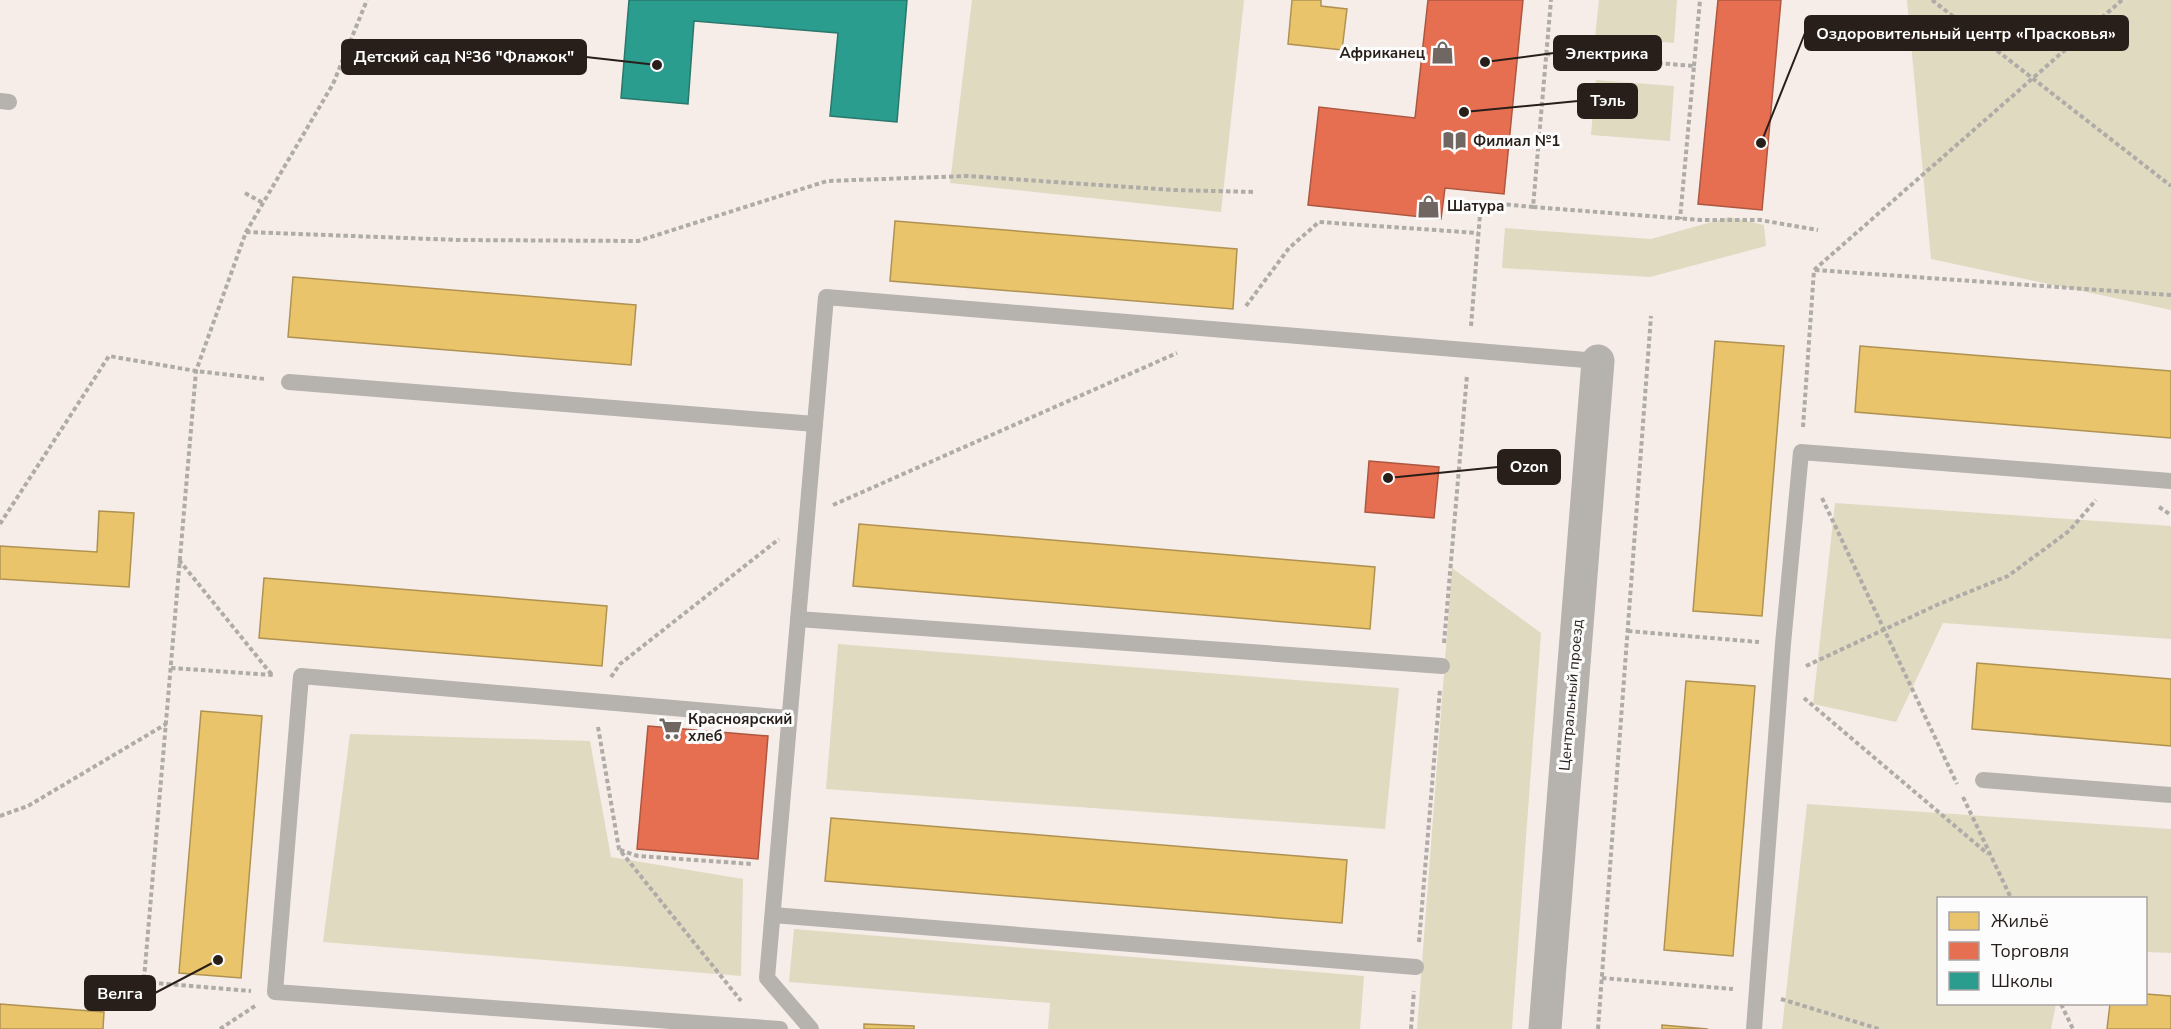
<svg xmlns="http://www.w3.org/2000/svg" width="2171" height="1029" viewBox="0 0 2171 1029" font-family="'Nunito Sans',sans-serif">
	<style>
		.green { fill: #e0dac1 }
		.homes { fill: #e9c46a; stroke: #af9252; stroke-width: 1.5 }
		.shops { fill: #e76f51; stroke: #ae5740; stroke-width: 1.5 }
		.schools { fill: #2a9d8f; stroke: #2a776c; stroke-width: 1.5 }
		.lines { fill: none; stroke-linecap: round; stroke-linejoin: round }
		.path { stroke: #afaca8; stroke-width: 4; stroke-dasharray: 4.5 3; stroke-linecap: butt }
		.service { stroke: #b6b2ae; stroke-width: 16 }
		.minor { stroke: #b6b2ae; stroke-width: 33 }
		.labels { text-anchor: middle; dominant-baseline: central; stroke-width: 6; stroke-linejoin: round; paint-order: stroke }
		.poi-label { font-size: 15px; font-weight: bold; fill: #291f1a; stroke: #fcfcfc; text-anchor: start }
		.street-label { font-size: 15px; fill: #291f1a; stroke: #fcfcfc }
		.leader { fill: none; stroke: #291f1a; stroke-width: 2 }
		.callout-dot { fill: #291f1a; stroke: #fcfcfc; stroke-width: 2 }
		.callout { fill: #291f1a; stroke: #291f1a; stroke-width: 2 }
		.callout-label { font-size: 16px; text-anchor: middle; font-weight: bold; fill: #fff }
	</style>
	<rect width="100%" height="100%" fill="#f6ede9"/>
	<!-- green -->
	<g class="green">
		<polygon points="972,0 1244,0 1221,212 950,183"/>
		<polygon points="1599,0 1677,0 1674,43 1595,37"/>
		<polygon points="1907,0 2171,0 2171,310 1931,259"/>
		<polygon points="1596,80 1674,86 1670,141 1591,135"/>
		<polygon points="1729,217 1764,225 1766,246 1650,277 1502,268 1505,228 1651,239"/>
		<polygon points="1835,503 2171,526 2171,639 1943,623 1896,722 1813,704"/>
		<polygon points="1452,568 1541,633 1512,1029 1417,1029"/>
		<polygon points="838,644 1399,688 1385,829 826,789"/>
		<polygon points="350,734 590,741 611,857 743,879 741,976 323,942"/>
		<polygon points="1807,804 2171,829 2171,953 2146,952 2146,898 1938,898 1938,1004 2056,1004 2051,1029 1782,1029"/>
		<polygon points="794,929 1364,976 1360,1029 1048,1029 1050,1003 789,982"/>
	</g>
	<!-- homes -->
	<g class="homes">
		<polygon points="1292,0 1321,0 1321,6 1347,9 1342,50 1288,44"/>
		<polygon points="895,221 1237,249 1233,309 890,281"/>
		<polygon points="293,277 636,305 631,365 288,337"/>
		<polygon points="1715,341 1784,346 1762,616 1693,611"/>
		<polygon points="1860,346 2171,371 2171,438 1855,412"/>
		<polygon points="99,511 134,513 129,587 0,579 0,546 97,552"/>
		<polygon points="859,524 1375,567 1370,629 853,586"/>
		<polygon points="264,578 607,606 602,666 259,638"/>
		<polygon points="1977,663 2171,679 2171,746 1972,729"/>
		<polygon points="1686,681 1755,686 1733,956 1664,950"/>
		<polygon points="201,711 262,716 241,978 179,973"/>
		<polygon points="831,818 1347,860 1342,923 825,881"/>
		<polygon points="2146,994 2171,996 2171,1029 2107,1029 2110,1004 2146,1004"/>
		<polygon points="0,1004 104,1012 103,1029 0,1029"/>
		<polygon points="864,1024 914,1026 914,1029 864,1029"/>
		<polygon points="1662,1025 1708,1029 1662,1029"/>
	</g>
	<!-- shops -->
	<g class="shops">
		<polygon points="1428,0 1523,0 1504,194 1445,188 1441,219 1308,205 1319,107 1415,118"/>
		<polygon points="1718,0 1781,0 1762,210 1698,204"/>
		<polygon points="1369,461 1439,467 1434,518 1365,512"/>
		<polygon points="648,726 768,736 758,859 637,849"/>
	</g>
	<!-- schools -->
	<polygon class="schools" points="629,0 907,0 897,122 830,116 838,33 694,21 688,104 621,98"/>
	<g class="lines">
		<!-- path -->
		<g class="path">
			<polyline points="1932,0 2171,186"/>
			<polyline points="1546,54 1694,66 1680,219"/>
			<polyline points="1694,66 1700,0"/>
			<polyline points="245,193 263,203"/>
			<polyline points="1533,207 1701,220 1760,220 1818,230"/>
			<polyline points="246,232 459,240 638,241 827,181 967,176 1173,190 1255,192"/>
			<polyline points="1815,270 2171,295"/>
			<polyline points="1246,306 1289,248 1319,222 1478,233"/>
			<polyline points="1471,326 1481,202 1533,207 1551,0"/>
			<polyline points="1803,427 1814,270 2122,0"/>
			<polyline points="1822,498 1957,784"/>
			<polyline points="833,505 1177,353"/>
			<polyline points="2159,507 2171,515"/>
			<polyline points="0,524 109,356 196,371 265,379"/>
			<polyline points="179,560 272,675"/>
			<polyline points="1628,631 1759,642"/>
			<polyline points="1444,643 1467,375"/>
			<polyline points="1806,666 1939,604 2008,576 2069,531 2096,500"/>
			<polyline points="171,668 273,675"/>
			<polyline points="611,677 620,664 779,539"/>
			<polyline points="1804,698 1988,854"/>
			<polyline points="598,727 619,849 741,1001"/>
			<polyline points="1963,797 2011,898"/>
			<polyline points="0,816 28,806 166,724"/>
			<polyline points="620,850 638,856 752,864"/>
			<polyline points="1419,942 1440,689"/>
			<polyline points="1602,978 1733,989"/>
			<polyline points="144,979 196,371 246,232 333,84 367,0"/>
			<polyline points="144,982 251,991"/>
			<polyline points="1781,999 1879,1029"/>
			<polyline points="2061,1004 2073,1029"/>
			<polyline points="220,1029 255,1006"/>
			<polyline points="1411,1029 1414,991"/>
			<polyline points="1598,1029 1651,316"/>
		</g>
		<!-- service -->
		<g class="service">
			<polyline points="0,101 9,102"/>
			<polyline points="289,382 815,424"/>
			<polyline points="798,619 1442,666"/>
			<polyline points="1983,780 2171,795"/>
			<polyline points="773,915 1416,967"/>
			<polyline points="780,1029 275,992 301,676 789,718"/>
			<polyline points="811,1029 767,978 826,297 1598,361"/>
			<polyline points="1754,1029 1783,644 1801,452 2171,481"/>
		</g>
		<!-- minor -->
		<polyline class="minor" points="1545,1029 1598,361"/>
	</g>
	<!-- icons -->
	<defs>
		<symbol id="shop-bare" viewBox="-9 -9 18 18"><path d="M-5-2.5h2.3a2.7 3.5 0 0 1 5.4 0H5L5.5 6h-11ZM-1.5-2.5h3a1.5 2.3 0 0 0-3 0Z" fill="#716762" stroke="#fcfcfc" stroke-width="2.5" paint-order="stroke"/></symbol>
		<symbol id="library-bare" viewBox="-9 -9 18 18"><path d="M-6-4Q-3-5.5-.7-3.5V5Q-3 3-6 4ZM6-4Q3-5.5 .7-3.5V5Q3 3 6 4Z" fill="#716762" stroke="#fcfcfc" stroke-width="2.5" paint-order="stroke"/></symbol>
		<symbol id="supermarket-bare" viewBox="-9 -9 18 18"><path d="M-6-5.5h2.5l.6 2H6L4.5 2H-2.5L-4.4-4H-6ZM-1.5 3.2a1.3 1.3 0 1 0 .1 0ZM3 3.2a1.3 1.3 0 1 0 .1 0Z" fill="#716762" stroke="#fcfcfc" stroke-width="2.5" paint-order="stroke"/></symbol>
	</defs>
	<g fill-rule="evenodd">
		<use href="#shop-bare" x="1426" y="36" width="33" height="33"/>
		<use href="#library-bare" x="1438" y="124" width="33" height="33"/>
		<use href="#shop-bare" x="1412" y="190" width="33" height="33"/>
		<use href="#supermarket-bare" x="654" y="712" width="33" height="33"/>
	</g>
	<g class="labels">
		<!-- poi labels -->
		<g class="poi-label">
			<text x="1425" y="53" text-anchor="end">Африканец</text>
			<text x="1473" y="141">Филиал №1</text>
			<text x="1447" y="206">Шатура</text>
			<text x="688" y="719">Красноярский<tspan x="688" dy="17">хлеб</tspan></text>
		</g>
		<!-- street labels -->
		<g class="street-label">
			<text transform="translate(1571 695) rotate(-85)">Центральный проезд</text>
		</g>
	</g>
	<!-- callouts -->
	<path class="leader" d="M1761 143L1805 33M1485 62L1554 53M657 65L586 57M1464 112L1578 101M1388 478L1498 467M218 960L155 993"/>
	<g class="callout-dot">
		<circle cx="1761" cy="143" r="6"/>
		<circle cx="1485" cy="62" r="6"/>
		<circle cx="657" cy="65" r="6"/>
		<circle cx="1464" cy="112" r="6"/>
		<circle cx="1388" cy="478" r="6"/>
		<circle cx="218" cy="960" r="6"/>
	</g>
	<g class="callout">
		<rect x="1805" y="16" width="323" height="34" rx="6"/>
		<rect x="1554" y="36" width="107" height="34" rx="6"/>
		<rect x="342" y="40" width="244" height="34" rx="6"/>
		<rect x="1578" y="84" width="59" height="34" rx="6"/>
		<rect x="1498" y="450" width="62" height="34" rx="6"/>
		<rect x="85" y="976" width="70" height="34" rx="6"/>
	</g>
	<g class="callout-label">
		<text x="1966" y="39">Оздоровительный центр «Прасковья»</text>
		<text x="1607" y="59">Электрика</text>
		<text x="464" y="62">Детский сад №36 "Флажок"</text>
		<text x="1608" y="106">Тэль</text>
		<text x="1529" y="472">Ozon</text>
		<text x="120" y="999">Велга</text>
	</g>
	<!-- legend -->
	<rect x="1937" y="897" width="210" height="108" fill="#fcfcfc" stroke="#a8a4a2" stroke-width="1.5"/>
	<rect x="1949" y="912" width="30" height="18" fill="#e9c46a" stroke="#a8a4a2" stroke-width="1.5"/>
	<text x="1991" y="927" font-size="18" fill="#291f1a">Жильё</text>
	<rect x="1949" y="942" width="30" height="18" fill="#e76f51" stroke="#a8a4a2" stroke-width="1.5"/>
	<text x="1991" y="957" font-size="18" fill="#291f1a">Торговля</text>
	<rect x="1949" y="972" width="30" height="18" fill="#2a9d8f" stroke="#a8a4a2" stroke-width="1.5"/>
	<text x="1991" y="987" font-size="18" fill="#291f1a">Школы</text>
</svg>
